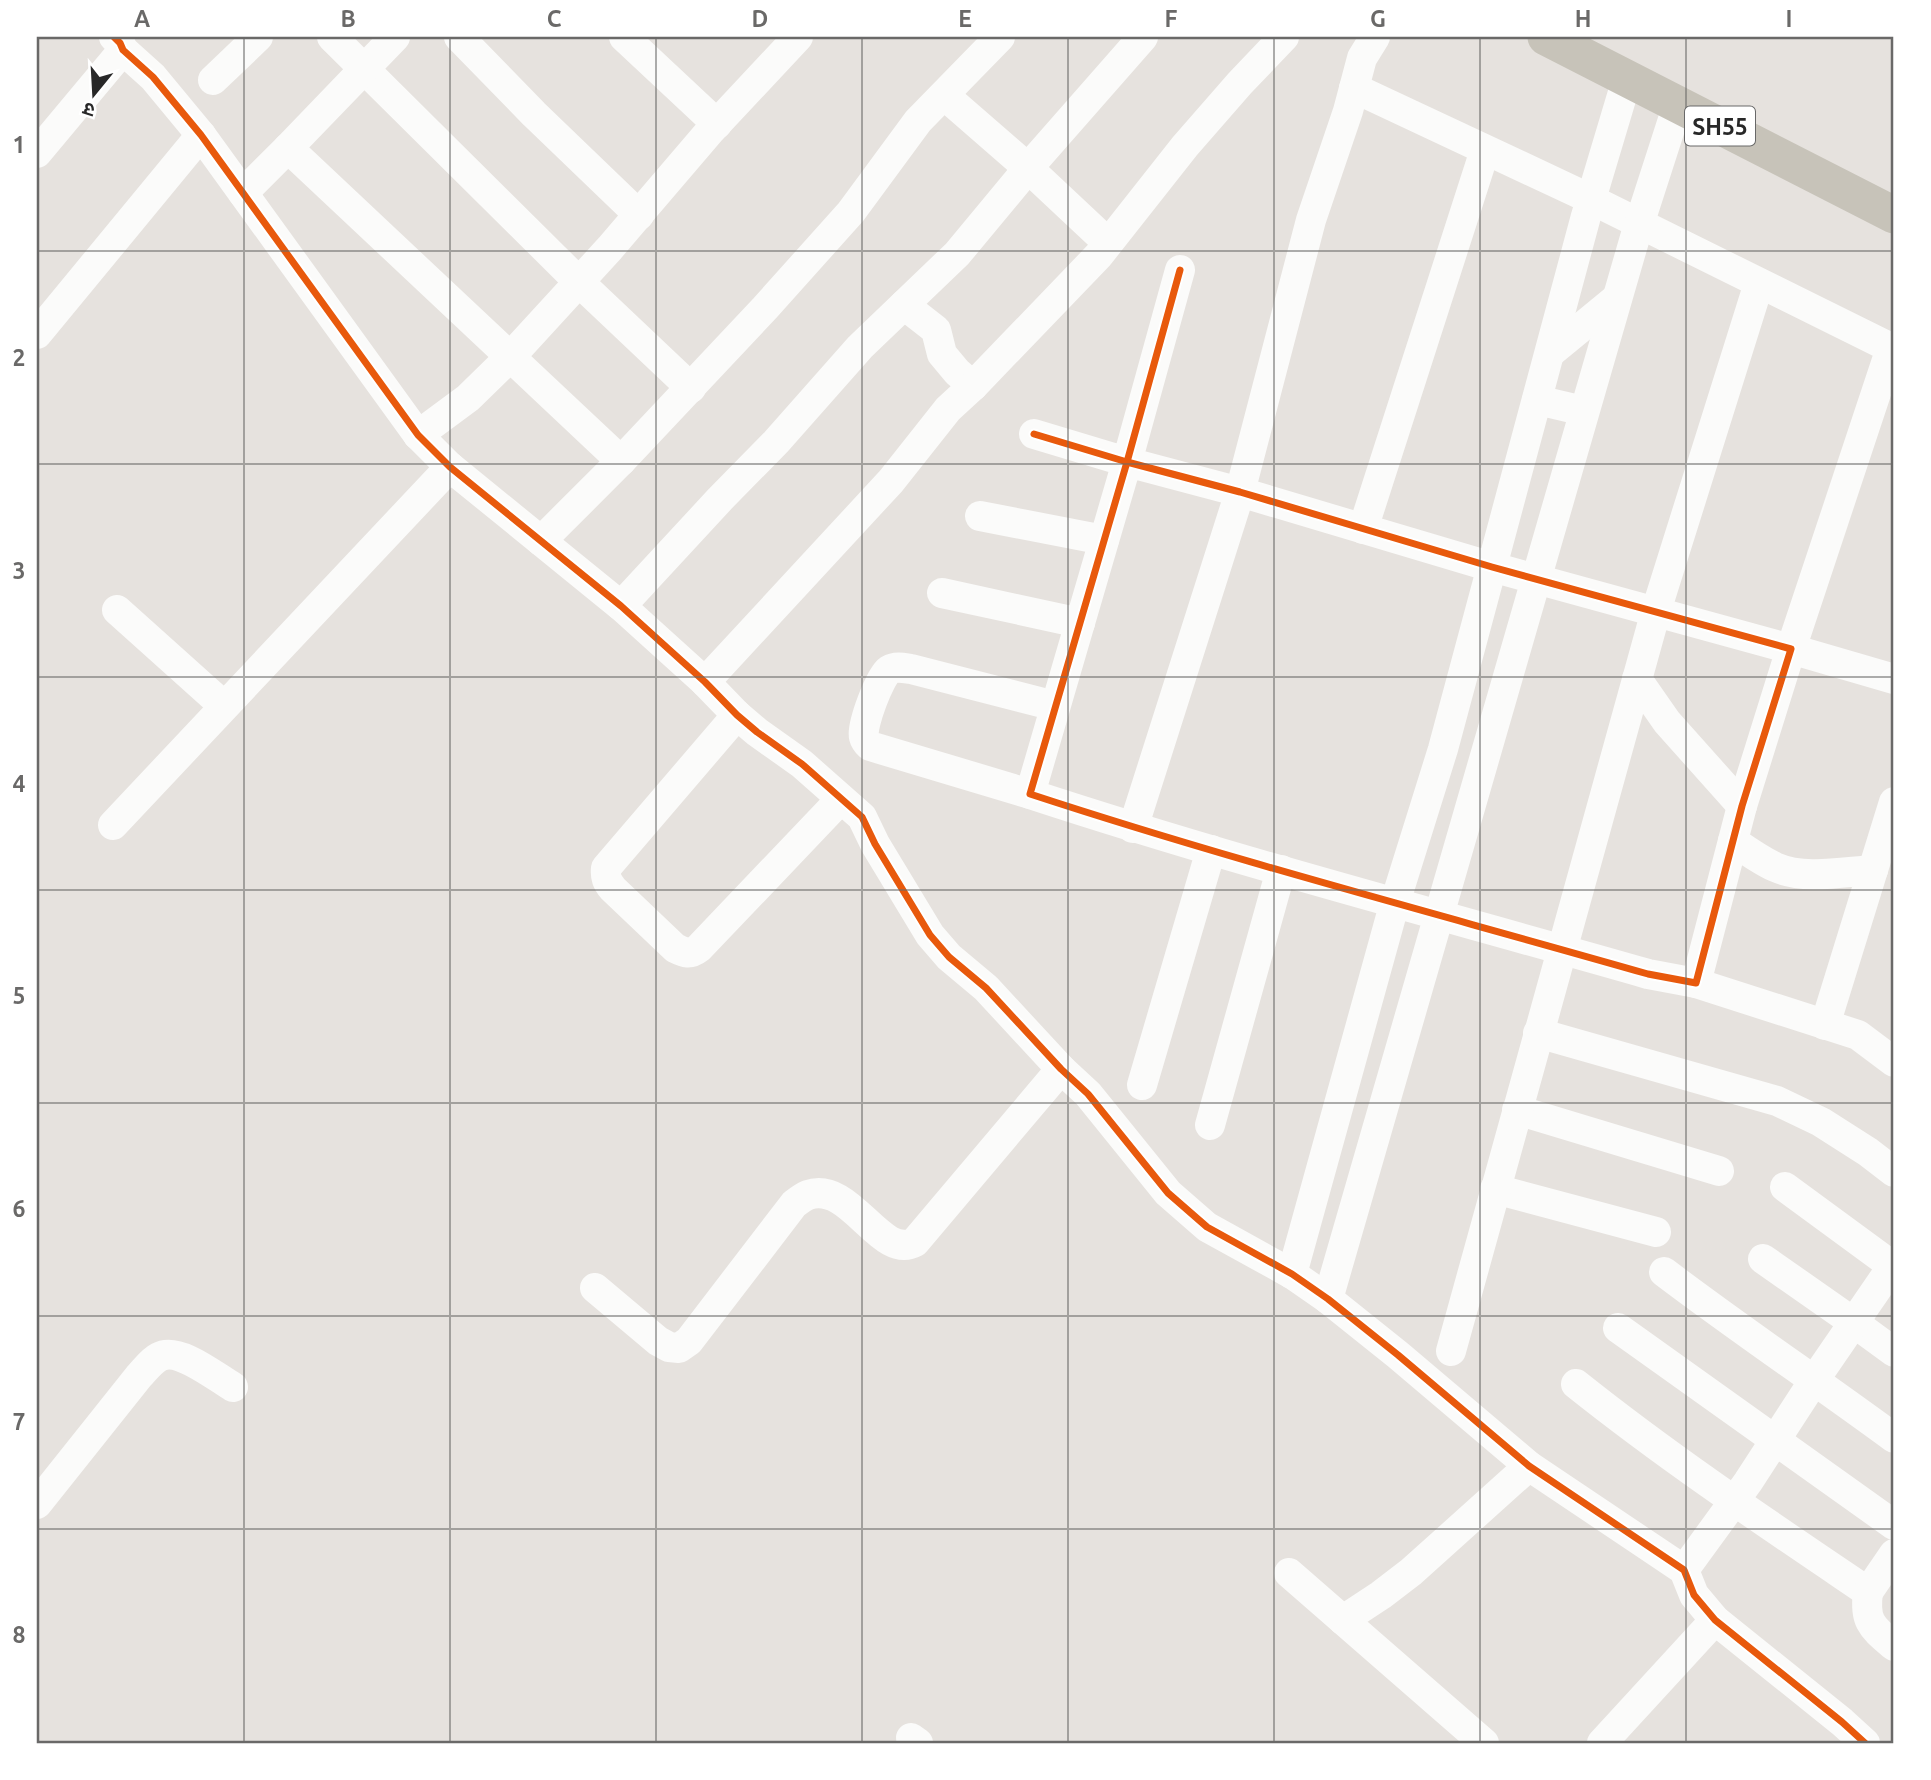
<svg xmlns="http://www.w3.org/2000/svg" width="1931" height="1780" viewBox="0 0 1931 1780" font-family="Ubuntu,'Noto Sans Devanagari',sans-serif">
	<style>
		.lines { fill: none; stroke-linecap: round; stroke-linejoin: round }
		.minor { stroke: #fbfbfa; stroke-width: 30 }
		.major { stroke: #c7c3b9; stroke-width: 37 }
		.cycleway-casing { stroke: #fff; stroke-width: 11 }
		.cycleway { stroke: #e8590c; stroke-width: 7 }
		.grid { fill: none; stroke: #6a6968; stroke-width: 2; stroke-opacity: 0.55 }
		.labels { text-anchor: middle; dominant-baseline: central; stroke-width: 7; stroke-linejoin: round; paint-order: stroke }
		.shield { fill: #fff; stroke: #686868; stroke-width: 2 }
		.shield-label { font-size: 23px; font-weight: bold; fill: #282828 }
		.neatline { fill: none; stroke: #6a6968; stroke-width: 2.5 }
		.grid-label { font-size: 23px; text-anchor: middle; font-weight: bold; fill: #6a6968 }
	</style>
	<rect width="100%" height="100%" fill="#e6e2de"/>
	<g class="lines">
		<!-- minor -->
		<g class="minor">
			<polyline points="114,37 120,43 123,50 153,77 201,135 418,435 450,467 621,606 705,682 737,715 757,732 802,764 862,817 875,844 930,935 949,957 986,988 1061,1069 1088,1094 1168,1193 1207,1227 1292,1274 1328,1299 1398,1355 1529,1466 1684,1570 1694,1595 1715,1620 1842,1722 1865,1743"/>
			<polyline points="332,37 579,282 691,388"/>
			<polyline points="459,37 534,114 639,215"/>
			<polyline points="624,37 717,124"/>
			<polyline points="213,80 258,37"/>
			<polyline points="1354,88 1578,193 1891,348 1791,649 1894,679"/>
			<polyline points="944,95 1028,168 1108,243"/>
			<polyline points="288,148 621,461"/>
			<polyline points="37,153 123,50"/>
			<polyline points="243,193 288,148 395,37"/>
			<polyline points="904,305 936,330 942,354 957,372 973,386"/>
			<polyline points="37,334 201,135"/>
			<polyline points="1550,353 1617,298"/>
			<polyline points="1537,400 1584,411"/>
			<path d="M 1034,434 L 1127,462 L 1240,492 L 1492,567 L 1791,649 L 1742,806 L 1696,983 L 1648,974 C 1442,915 1234,861 1030,794 L 1127,462 L 1180,270"/>
			<polyline points="418,435 468,398 511,356 610,248 710,131 798,37"/>
			<polyline points="980,516 1104,540"/>
			<polyline points="1363,529 1485,150"/>
			<polyline points="541,541 621,461 765,308 851,212 918,121 1000,37"/>
			<polyline points="942,593 1080,623"/>
			<polyline points="621,606 720,499 776,442 860,347 957,254 1035,160 1143,37"/>
			<polyline points="117,610 224,706"/>
			<polyline points="1637,679 1667,722 1742,806"/>
			<polyline points="705,682 891,481 948,409 973,386 1099,255 1185,146 1240,83 1284,37"/>
			<path d="M 737,715 L 606,868 C 605,877 607,882 613,889 L 675,948 C 685,953 690,955 699,948 L 841,799"/>
			<path d="M 1030,794 L 870,746 C 867,743 865,741 864,737 C 861,726 880,676 889,670 C 896,666 904,668 911,669 L 1055,706"/>
			<polyline points="113,825 450,467"/>
			<polyline points="1133,828 1240,492 1311,220 1348,111 1362,58 1375,37"/>
			<path d="M 1733,841 C 1746,850 1760,860 1775,867 C 1804,880 1842,872 1873,870"/>
			<polyline points="1696,983 1858,1035 1894,1062"/>
			<polyline points="1825,1025 1894,802"/>
			<polyline points="1538,1033 1777,1101 1821,1122 1868,1152 1894,1172"/>
			<polyline points="1142,1085 1211,850"/>
			<polyline points="1517,1110 1719,1171"/>
			<polyline points="1210,1125 1281,870"/>
			<polyline points="1785,1187 1894,1267"/>
			<polyline points="1495,1189 1656,1232"/>
			<polyline points="1763,1259 1853,1322 1894,1352"/>
			<path d="M 1664,1272 C 1739,1329 1818,1382 1894,1438"/>
			<polyline points="1292,1274 1393,909 1443,749 1586,216 1627,79"/>
			<path d="M 595,1288 L 658,1341 L 669,1347 L 679,1348 L 689,1341 L 794,1204 C 798,1201 803,1197 808,1195 C 851,1180 880,1261 915,1242 L 1061,1069"/>
			<polyline points="1328,1299 1636,234 1678,104"/>
			<polyline points="1618,1328 1894,1525"/>
			<polyline points="1451,1351 1656,611 1759,283"/>
			<path d="M 1576,1384 C 1670,1459 1769,1525 1868,1592 L 1894,1554"/>
			<path d="M 37,1504 L 139,1376 C 145,1370 151,1361 159,1357 C 178,1346 216,1377 233,1387"/>
			<polyline points="1684,1570 1748,1482 1815,1379 1894,1264"/>
			<polyline points="1289,1573 1484,1743"/>
			<path d="M 1868,1592 C 1864,1622 1872,1627 1894,1646"/>
			<polyline points="1343,1620 1381,1595 1411,1572 1529,1466"/>
			<polyline points="911,1738 918,1743"/>
			<polyline points="1602,1743 1715,1620"/>
		</g>
		<!-- major -->
		<polyline class="major" points="1546,37 1894,215"/>
		<defs>
			<g id="cycleway">
				<polyline points="114,37 120,43 123,50 153,77 201,135 418,435 450,467 621,606 705,682 737,715 757,732 802,764 862,817 875,844 930,935 949,957 986,988 1061,1069 1088,1094 1168,1193 1207,1227 1292,1274 1328,1299 1398,1355 1529,1466 1684,1570 1694,1595 1715,1620 1842,1722 1865,1743"/>
				<path d="M 1034,434 L 1127,462 L 1240,492 L 1492,567 L 1791,649 L 1742,806 L 1696,983 L 1648,974 C 1442,915 1234,861 1030,794 L 1127,462 L 1180,270"/>
			</g>
		</defs>
		<!-- cycleway casing -->
		<use href="#cycleway" class="cycleway-casing"/>
		<!-- cycleway -->
		<use href="#cycleway" class="cycleway"/>
	</g>
	<!-- grid -->
	<path class="grid" d="M 244,37 L 244,1743M 450,37 L 450,1743M 656,37 L 656,1743M 862,37 L 862,1743M 1068,37 L 1068,1743M 1274,37 L 1274,1743M 1480,37 L 1480,1743M 1686,37 L 1686,1743M 37,251 L 1894,251M 37,464 L 1894,464M 37,677 L 1894,677M 37,890 L 1894,890M 37,1103 L 1894,1103M 37,1316 L 1894,1316M 37,1529 L 1894,1529"/>
	<g class="labels">
		<!-- shield labels -->
		<rect class="shield" x="1685" y="106.5" width="70" height="39" rx="5"/>
		<g class="shield-label">
			<text x="1720" y="126">SH55</text>
		</g>
	</g>
	<!-- border -->
	<rect width="1931" height="1780" fill="none" stroke="#ffffff" stroke-width="77"/>
	<!-- north arrow -->
	<g transform="translate(94 94) rotate(198)" stroke="#ffffff" stroke-width="5" paint-order="stroke">
	<path d="M0-5L12 26L0 18L-12 26Z" fill="#282828"/>
	<text y="-10" font-size="19" font-weight="bold" text-anchor="middle" fill="#282828">उ</text>
	</g>
	<rect x="38" y="38" width="1854" height="1704" class="neatline"/>
	<g class="grid-label">
		<text x="142" y="27">A</text>
		<text x="348" y="27">B</text>
		<text x="554" y="27">C</text>
		<text x="760" y="27">D</text>
		<text x="965" y="27">E</text>
		<text x="1171" y="27">F</text>
		<text x="1378" y="27">G</text>
		<text x="1583" y="27">H</text>
		<text x="1789" y="27">I</text>
		<text x="19" y="153">1</text>
		<text x="19" y="366">2</text>
		<text x="19" y="579">3</text>
		<text x="19" y="792">4</text>
		<text x="19" y="1004">5</text>
		<text x="19" y="1217">6</text>
		<text x="19" y="1430">7</text>
		<text x="19" y="1643">8</text>
	</g>
</svg>
